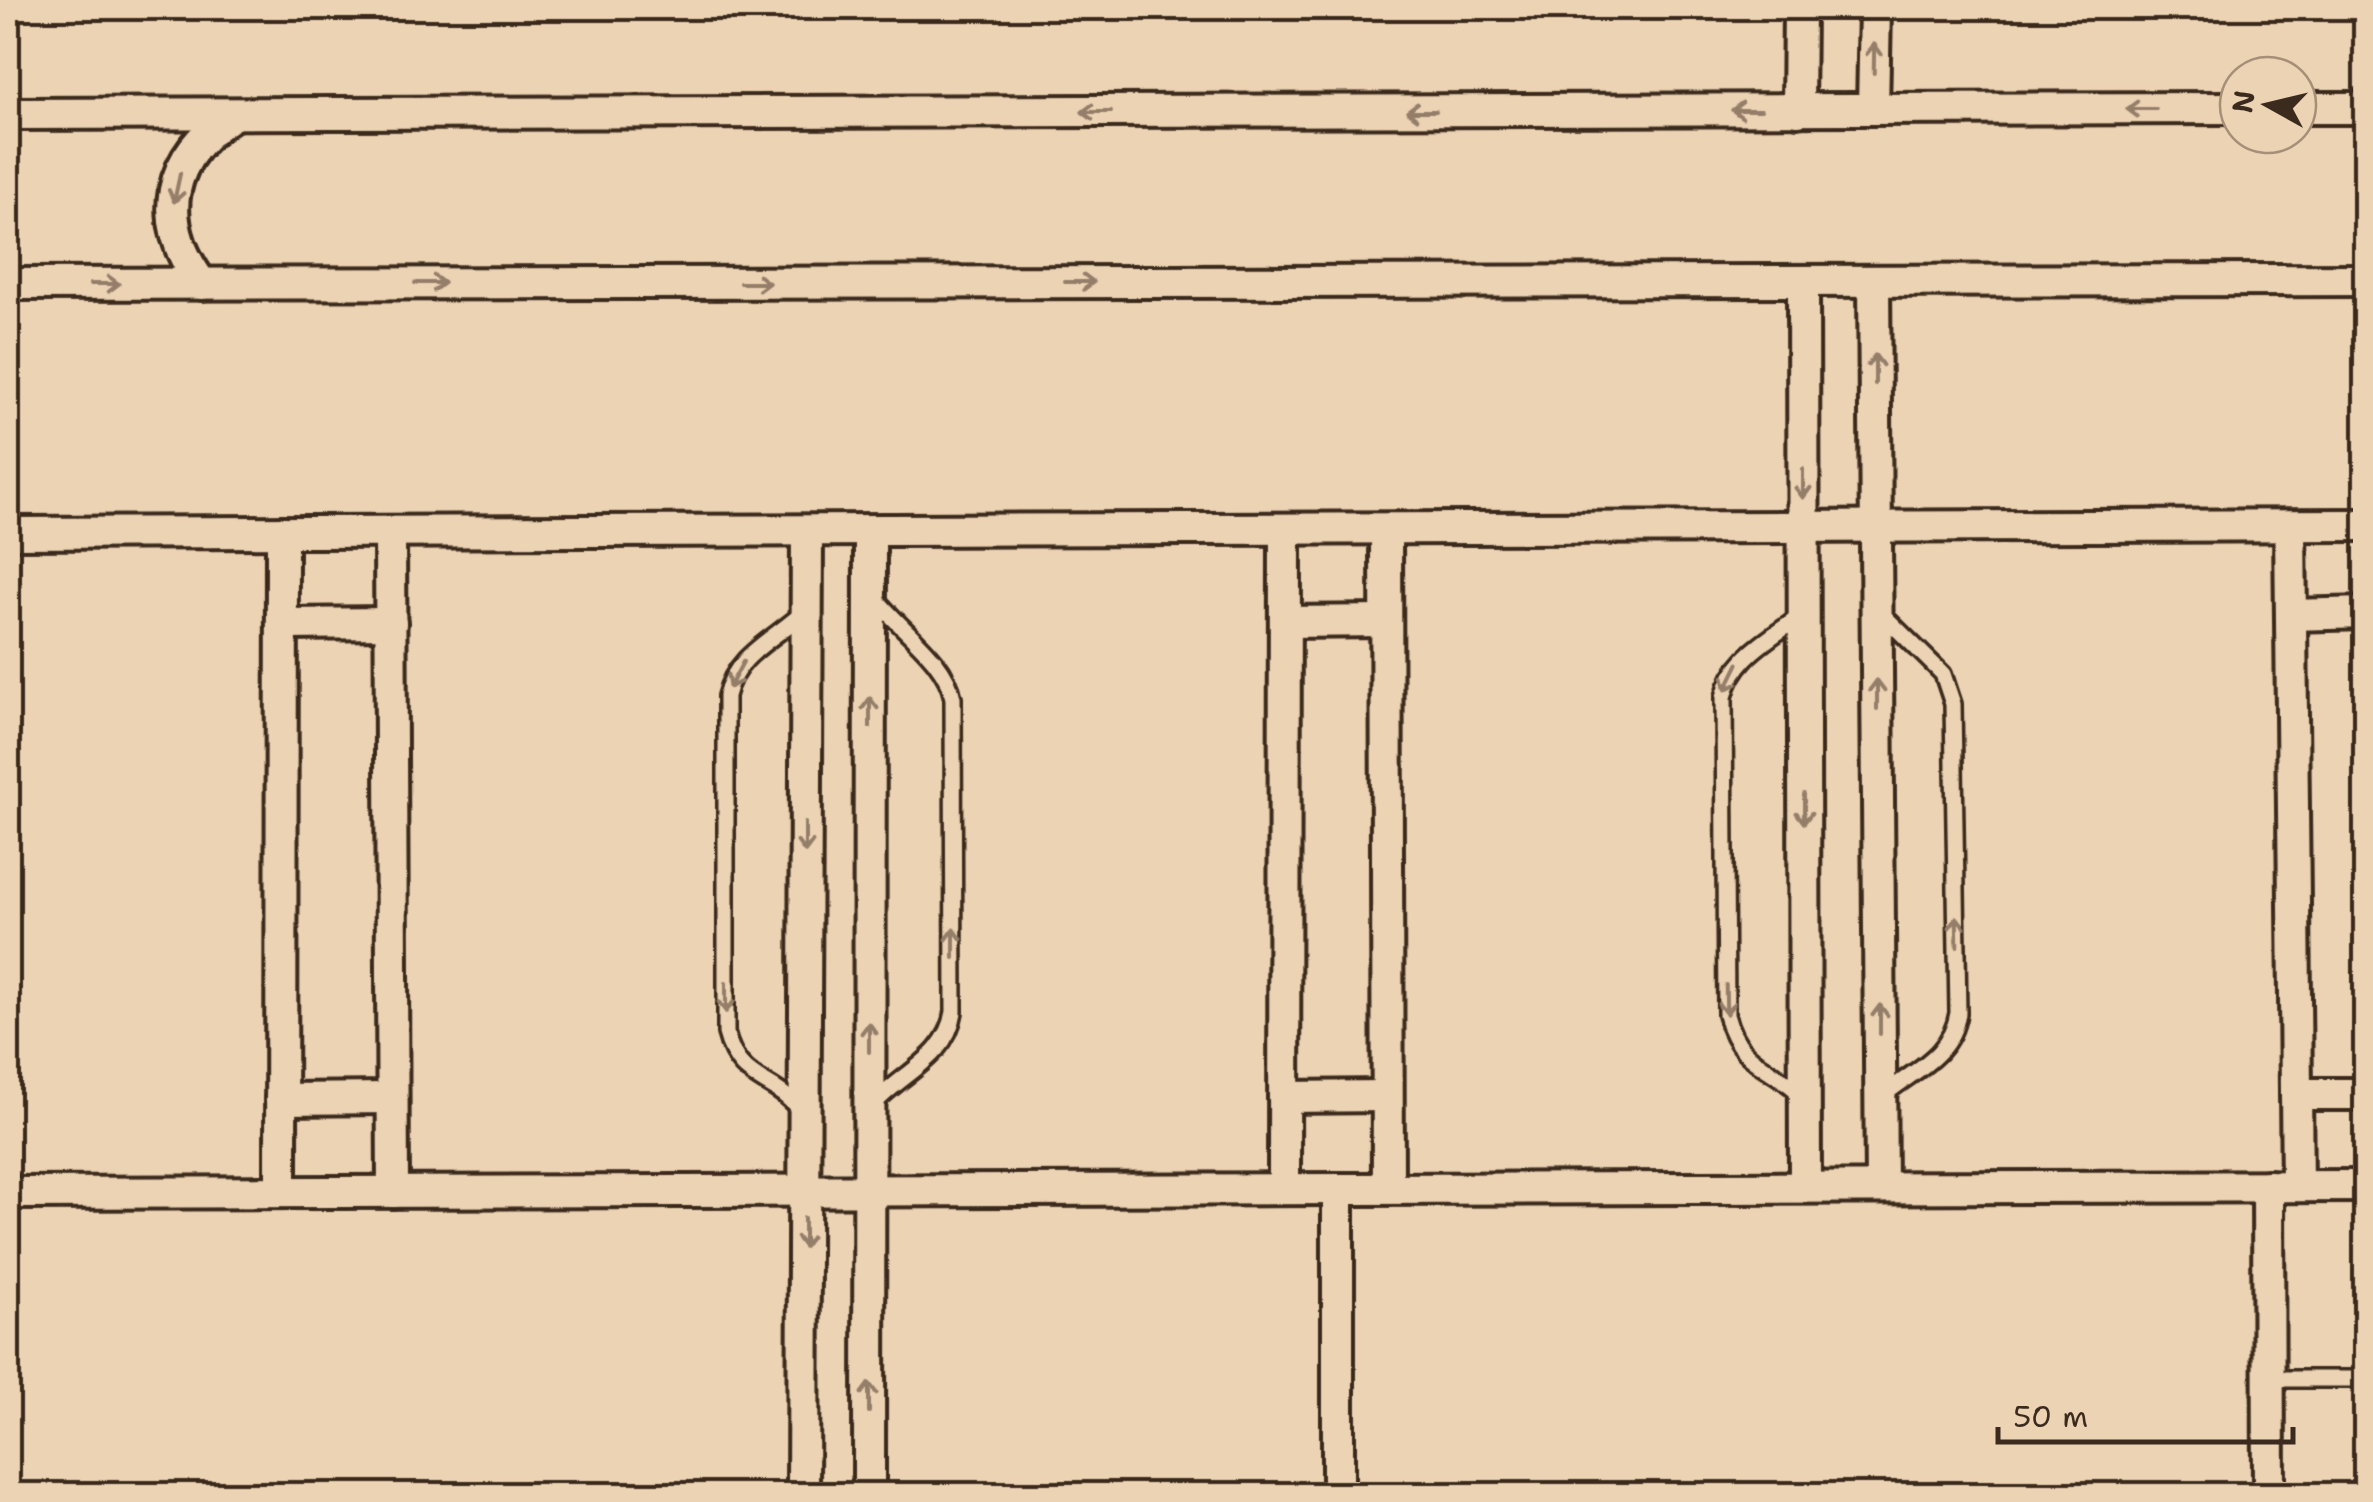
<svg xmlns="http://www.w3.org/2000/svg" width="2373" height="1502" viewBox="0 0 2373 1502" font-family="'Shantell Sans',sans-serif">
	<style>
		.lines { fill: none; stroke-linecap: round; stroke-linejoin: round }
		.lane-casing { stroke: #3b2a1e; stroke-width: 22 }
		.street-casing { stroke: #3b2a1e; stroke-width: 38 }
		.lane { stroke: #ecd3b4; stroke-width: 15 }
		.street { stroke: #ecd3b4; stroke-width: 30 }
		.oneway { stroke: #947e69 }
	</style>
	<rect width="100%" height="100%" fill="#ecd3b4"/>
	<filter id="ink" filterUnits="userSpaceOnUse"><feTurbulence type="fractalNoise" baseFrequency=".01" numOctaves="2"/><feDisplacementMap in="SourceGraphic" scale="20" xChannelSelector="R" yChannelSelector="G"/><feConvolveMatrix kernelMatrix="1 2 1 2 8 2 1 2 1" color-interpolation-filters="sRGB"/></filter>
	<g filter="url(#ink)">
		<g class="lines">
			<defs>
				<g id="lane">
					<path d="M 1879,611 L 1943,674 L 1953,704 L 1958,1013 C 1951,1058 1911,1071 1880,1098"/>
					<path d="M 1804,613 C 1772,639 1734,654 1724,697 L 1726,1015 C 1740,1067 1770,1064 1804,1097"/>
					<path d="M 872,1106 C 901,1073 947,1058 954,1012 L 953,698 C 945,657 899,630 873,595"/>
					<path d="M 801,1112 C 773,1075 739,1085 726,1033 L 726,696 C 736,653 776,639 806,610"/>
					<polyline points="2269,1379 2366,1379"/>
				</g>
				<g id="street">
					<polyline points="2298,108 2366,108"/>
					<polyline points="1873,109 1875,8"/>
					<polyline points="1798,110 1799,8"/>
					<polyline points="8,114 2238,108"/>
					<polyline points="1874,281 1881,1187"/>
					<polyline points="1803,282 1805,1187"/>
					<polyline points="8,284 2366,280"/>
					<path d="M 202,284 C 154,221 167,155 234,114"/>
					<polyline points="2290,526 2297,1186"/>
					<polyline points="1386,529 1388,1188"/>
					<polyline points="390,532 393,1192"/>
					<polyline points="8,533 2366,525"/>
					<polyline points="2291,615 2366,613"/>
					<polyline points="1285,622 1386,621"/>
					<polyline points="283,624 391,623"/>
					<polyline points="2296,1094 2366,1094"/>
					<polyline points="1284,1097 1387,1096"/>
					<polyline points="281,1099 392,1098"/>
					<polyline points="2268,1186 2269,1494"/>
					<polyline points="1284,1189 1285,529"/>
					<polyline points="281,1192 282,532"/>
					<polyline points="8,1193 2366,1186"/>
					<polyline points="803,1494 807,531"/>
					<polyline points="869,1494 870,531"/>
					<polyline points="1338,1494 1338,1189"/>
				</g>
			</defs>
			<!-- lane casing -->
			<use href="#lane" class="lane-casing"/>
			<!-- street casing -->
			<use href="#street" class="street-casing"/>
			<!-- lane -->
			<use href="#lane" class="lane"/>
			<!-- street -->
			<use href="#street" class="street"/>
		</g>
		<!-- one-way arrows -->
		<defs><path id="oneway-shaft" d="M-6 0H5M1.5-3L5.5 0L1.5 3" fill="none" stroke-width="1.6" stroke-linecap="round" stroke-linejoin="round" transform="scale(2.5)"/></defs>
		<g class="oneway">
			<use href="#oneway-shaft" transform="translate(1874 58) rotate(-89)"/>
			<use href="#oneway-shaft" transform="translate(2141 109) rotate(180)"/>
			<use href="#oneway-shaft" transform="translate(1746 110) rotate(180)"/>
			<use href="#oneway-shaft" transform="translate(1421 111) rotate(180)"/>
			<use href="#oneway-shaft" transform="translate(1096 112) rotate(180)"/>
			<use href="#oneway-shaft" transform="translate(177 188) rotate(102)"/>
			<use href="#oneway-shaft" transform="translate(1080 282)"/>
			<use href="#oneway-shaft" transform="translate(430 283)"/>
			<use href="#oneway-shaft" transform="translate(755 283)"/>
			<use href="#oneway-shaft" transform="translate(105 284)"/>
			<use href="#oneway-shaft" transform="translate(1875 369) rotate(-90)"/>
			<use href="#oneway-shaft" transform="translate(1803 484) rotate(90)"/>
			<use href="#oneway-shaft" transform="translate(736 675) rotate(118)"/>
			<use href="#oneway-shaft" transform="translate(1732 677) rotate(116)"/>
			<use href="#oneway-shaft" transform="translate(1877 694) rotate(-90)"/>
			<use href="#oneway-shaft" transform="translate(870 712) rotate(-90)"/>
			<use href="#oneway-shaft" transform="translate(1804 809) rotate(90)"/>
			<use href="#oneway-shaft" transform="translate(805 838) rotate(90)"/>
			<use href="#oneway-shaft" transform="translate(1957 931) rotate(-91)"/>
			<use href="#oneway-shaft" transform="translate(954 943) rotate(-90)"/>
			<use href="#oneway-shaft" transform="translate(726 998) rotate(90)"/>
			<use href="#oneway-shaft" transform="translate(1726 1000) rotate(89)"/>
			<use href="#oneway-shaft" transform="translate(1880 1019) rotate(-90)"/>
			<use href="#oneway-shaft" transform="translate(869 1037) rotate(-90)"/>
			<use href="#oneway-shaft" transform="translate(804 1233) rotate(90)"/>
			<use href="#oneway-shaft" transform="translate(869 1397) rotate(-90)"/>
		</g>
	</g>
	<!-- margin -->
	<rect width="2373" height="1502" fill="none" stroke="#ecd3b4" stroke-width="40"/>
	<rect x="20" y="20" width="2333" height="1462" fill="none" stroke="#3b2a1e" stroke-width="4" filter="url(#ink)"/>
	<!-- north arrow -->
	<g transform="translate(2268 105) rotate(278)"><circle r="48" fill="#ecd3b4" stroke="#a58f78" stroke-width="2.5"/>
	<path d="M0-8L18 38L0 25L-18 38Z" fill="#3b2a1e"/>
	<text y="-15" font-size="28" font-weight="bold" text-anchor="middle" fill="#3b2a1e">N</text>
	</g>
	<!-- scale -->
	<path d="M1998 1427v15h295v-15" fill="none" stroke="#3b2a1e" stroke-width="5"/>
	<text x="2013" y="1427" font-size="30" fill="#3b2a1e" stroke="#ecd3b4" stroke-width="8" paint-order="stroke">50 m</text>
</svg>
